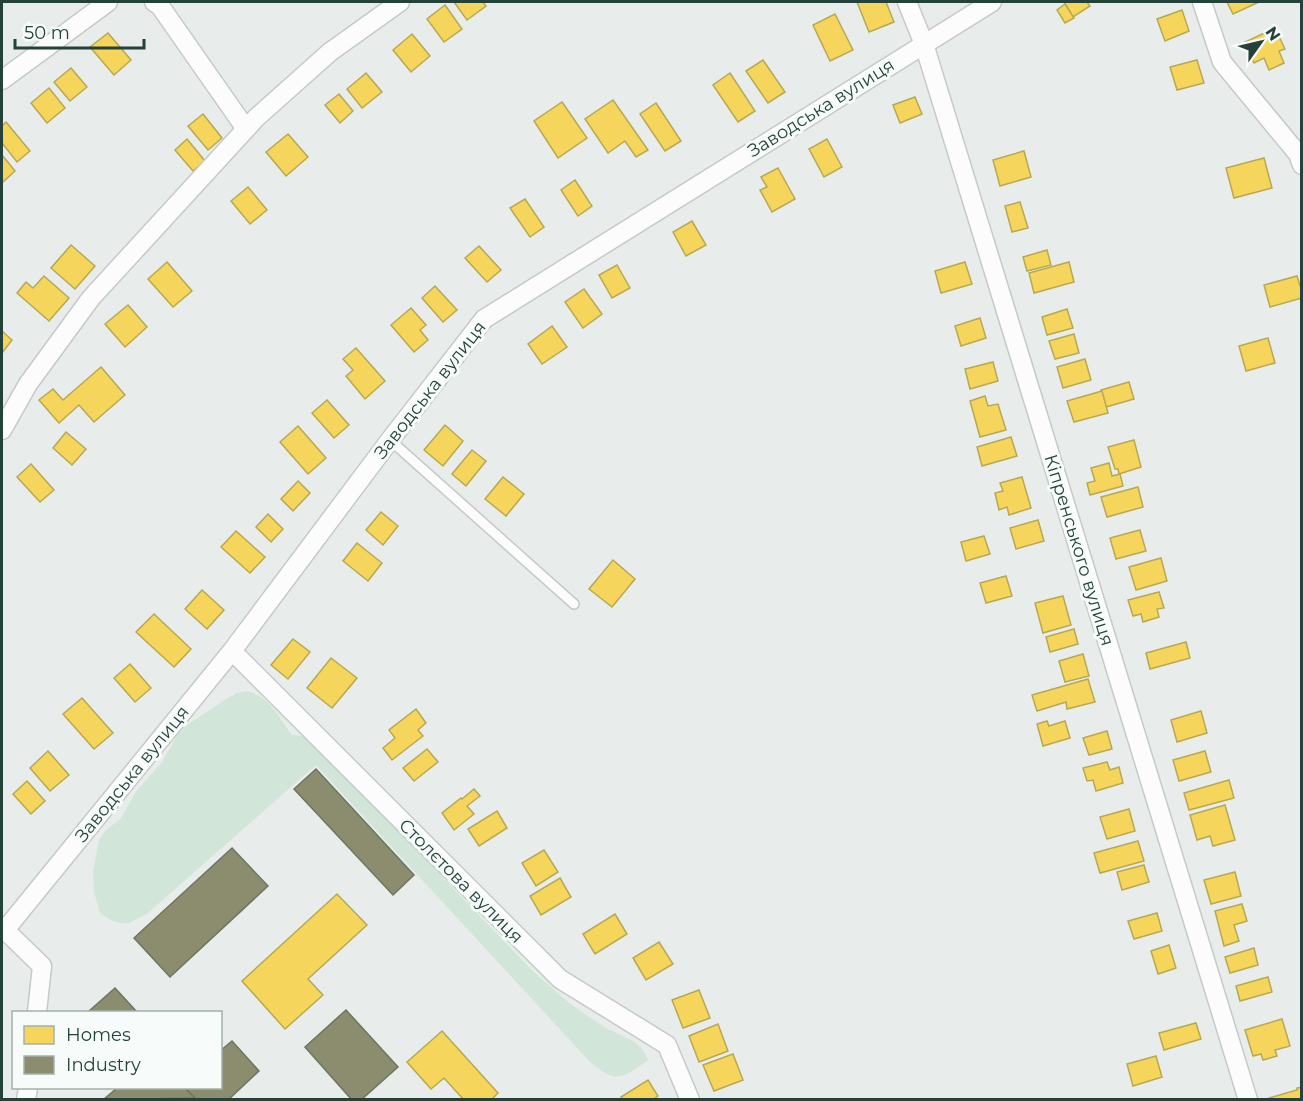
<svg xmlns="http://www.w3.org/2000/svg" width="1303" height="1101" viewBox="0 0 1303 1101" font-family="Montserrat,sans-serif">
	<style>
		.green { fill: #d1e6d8 }
		.homes { fill: #f6d55c; stroke: #b7a952; stroke-width: 1.5 }
		.industry { fill: #8c8c6e; stroke: #6d765e; stroke-width: 1.5 }
		.lines { fill: none; stroke-linecap: round; stroke-linejoin: round }
		.lane-casing { stroke: #c5cac8; stroke-width: 12 }
		.street-casing { stroke: #c5cac8; stroke-width: 21 }
		.lane { stroke: #fcfcfc; stroke-width: 9 }
		.street { stroke: #fcfcfc; stroke-width: 18 }
		.labels { text-anchor: middle; dominant-baseline: central; stroke-width: 6; stroke-linejoin: round; paint-order: stroke }
		.street-label { font-size: 18px; fill: #24423a; stroke: #f7fbf9 }
	</style>
	<rect width="100%" height="100%" fill="#e8edeb"/>
	<!-- green -->
	<path class="green" d="M 247,691 C 270,697 279,717 292,735 L 303,736 L 312,742 L 425,850 L 444,879 L 533,971 L 569,1003 L 588,1016 L 606,1028 L 635,1042 L 643,1050 L 648,1060 C 636,1068 622,1082 607,1074 C 601,1071 596,1066 590,1062 L 316,765 L 148,913 L 129,923 L 118,923 L 109,919 L 100,913 L 94,892 L 93,872 L 99,840 L 105,831 L 121,818 L 135,793 L 162,762 L 177,735 L 184,727 L 228,698 L 237,693 Z"/>
	<!-- homes -->
	<g class="homes">
		<polygon points="454,2 483,2 486,6 467,20"/>
		<polygon points="857,2 886,2 894,22 869,32"/>
		<polygon points="1064,2 1087,2 1090,6 1073,17"/>
		<polygon points="1227,2 1259,2 1233,14"/>
		<polygon points="1065,4 1074,18 1065,23 1057,10"/>
		<polygon points="445,5 462,29 444,42 427,19"/>
		<polygon points="1182,10 1189,31 1165,41 1157,19"/>
		<polygon points="835,14 853,50 830,61 813,25"/>
		<polygon points="1275,28 1285,49 1279,51 1284,63 1269,70 1264,58 1254,63 1245,42"/>
		<polygon points="108,33 131,60 114,75 90,47"/>
		<polygon points="412,34 430,56 411,72 393,50"/>
		<polygon points="763,60 785,92 768,103 746,71"/>
		<polygon points="1197,60 1204,83 1177,90 1170,67"/>
		<polygon points="71,68 87,87 70,101 54,82"/>
		<polygon points="366,73 382,92 362,108 347,89"/>
		<polygon points="730,73 755,111 738,122 713,85"/>
		<polygon points="49,88 65,108 47,123 31,103"/>
		<polygon points="339,94 353,111 340,123 325,105"/>
		<polygon points="915,97 922,114 900,123 893,105"/>
		<polygon points="613,100 648,150 636,157 625,141 608,153 585,119"/>
		<polygon points="562,102 587,138 558,158 534,121"/>
		<polygon points="656,103 681,141 665,151 640,114"/>
		<polygon points="203,114 222,138 208,150 188,126"/>
		<polygon points="6,122 30,151 17,162 2,143 2,126"/>
		<polygon points="288,134 308,157 286,176 266,152"/>
		<polygon points="187,139 205,161 193,171 175,150"/>
		<polygon points="827,139 842,167 824,177 809,149"/>
		<polygon points="1024,151 1031,177 1000,186 993,160"/>
		<polygon points="2,155 15,171 2,183"/>
		<polygon points="1264,158 1272,188 1234,198 1226,168"/>
		<polygon points="778,168 795,199 772,212 760,190 767,187 761,177"/>
		<polygon points="575,180 592,206 578,216 561,190"/>
		<polygon points="248,187 267,210 250,224 231,201"/>
		<polygon points="525,199 544,227 530,237 510,208"/>
		<polygon points="1020,202 1028,228 1012,232 1005,206"/>
		<polygon points="692,221 706,245 686,256 673,232"/>
		<polygon points="71,245 95,266 75,289 51,268"/>
		<polygon points="479,246 501,270 487,282 465,258"/>
		<polygon points="1047,250 1051,265 1027,271 1023,257"/>
		<polygon points="167,262 192,291 173,307 148,279"/>
		<polygon points="965,262 972,284 941,293 935,271"/>
		<polygon points="1069,262 1074,282 1034,293 1029,273"/>
		<polygon points="617,265 630,288 612,298 599,275"/>
		<polygon points="44,276 69,298 49,321 17,293 26,282 33,288"/>
		<polygon points="1297,276 1302,292 1302,298 1270,307 1264,285"/>
		<polygon points="435,286 457,310 443,322 422,298"/>
		<polygon points="584,289 602,314 583,328 565,302"/>
		<polygon points="128,305 147,327 125,347 105,324"/>
		<polygon points="411,308 426,325 420,330 428,340 414,352 391,325"/>
		<polygon points="1067,309 1073,328 1047,335 1042,317"/>
		<polygon points="980,318 986,338 961,346 955,326"/>
		<polygon points="552,326 567,347 542,364 528,344"/>
		<polygon points="2,331 12,340 2,353"/>
		<polygon points="1074,334 1079,353 1055,359 1049,341"/>
		<polygon points="1268,338 1275,363 1246,371 1239,346"/>
		<polygon points="356,348 385,381 365,399 346,376 353,370 343,359"/>
		<polygon points="1085,359 1091,380 1063,388 1057,367"/>
		<polygon points="993,362 998,381 970,389 965,369"/>
		<polygon points="101,367 125,395 94,422 79,405 59,423 39,400 53,389 63,400"/>
		<polygon points="1129,382 1134,399 1106,407 1101,390"/>
		<polygon points="1102,391 1108,413 1074,422 1067,401"/>
		<polygon points="985,396 988,406 998,404 1006,430 980,437 970,401"/>
		<polygon points="327,400 349,425 334,438 312,413"/>
		<polygon points="445,425 463,441 443,466 424,450"/>
		<polygon points="298,426 326,458 308,474 280,442"/>
		<polygon points="66,432 86,449 72,465 53,448"/>
		<polygon points="1011,437 1017,456 982,466 977,447"/>
		<polygon points="1134,440 1141,467 1119,474 1118,469 1115,469 1108,447"/>
		<polygon points="472,450 486,461 466,486 452,474"/>
		<polygon points="1109,463 1112,476 1120,474 1123,486 1090,495 1087,483 1095,481 1091,468"/>
		<polygon points="31,464 54,490 40,502 17,477"/>
		<polygon points="503,477 524,494 506,516 485,499"/>
		<polygon points="1022,477 1031,508 1009,515 1007,507 999,510 995,493 1003,491 1000,483"/>
		<polygon points="298,481 310,493 293,511 281,499"/>
		<polygon points="1138,487 1143,507 1107,517 1101,497"/>
		<polygon points="381,512 398,526 383,545 366,530"/>
		<polygon points="268,514 283,529 271,542 256,527"/>
		<polygon points="1038,520 1044,541 1016,549 1010,528"/>
		<polygon points="1140,530 1146,551 1116,559 1110,538"/>
		<polygon points="236,531 265,557 250,573 221,547"/>
		<polygon points="984,536 990,554 966,561 961,542"/>
		<polygon points="357,543 382,563 368,581 343,561"/>
		<polygon points="1161,558 1167,581 1136,590 1129,567"/>
		<polygon points="613,560 635,579 612,607 589,589"/>
		<polygon points="1006,576 1012,596 986,603 980,583"/>
		<polygon points="202,590 224,610 207,629 185,609"/>
		<polygon points="1159,592 1164,608 1157,609 1159,617 1143,622 1141,614 1133,616 1128,600"/>
		<polygon points="1063,596 1071,625 1043,633 1035,603"/>
		<polygon points="154,614 191,649 174,667 136,632"/>
		<polygon points="1074,629 1078,644 1050,652 1046,637"/>
		<polygon points="293,639 310,652 288,679 271,665"/>
		<polygon points="1186,642 1190,658 1150,669 1146,653"/>
		<polygon points="1083,654 1089,676 1065,682 1059,661"/>
		<polygon points="331,658 357,678 332,708 307,688"/>
		<polygon points="130,664 151,688 135,702 114,678"/>
		<polygon points="1088,679 1095,702 1067,709 1066,702 1037,711 1032,695"/>
		<polygon points="82,698 113,733 94,749 63,714"/>
		<polygon points="416,709 426,723 418,730 423,736 392,760 383,748 395,738 389,730"/>
		<polygon points="1201,711 1207,733 1177,742 1171,720"/>
		<polygon points="1047,721 1049,726 1065,721 1070,738 1043,746 1037,724"/>
		<polygon points="1107,731 1112,749 1089,755 1083,738"/>
		<polygon points="427,749 438,762 414,781 403,768"/>
		<polygon points="48,751 69,775 50,791 30,768"/>
		<polygon points="1205,751 1211,772 1179,781 1173,760"/>
		<polygon points="1107,762 1110,770 1119,767 1123,783 1096,791 1093,780 1087,781 1083,768"/>
		<polygon points="1229,780 1234,798 1189,810 1184,793"/>
		<polygon points="27,781 45,801 31,814 13,794"/>
		<polygon points="474,789 480,796 467,806 474,814 454,830 442,813 461,798 462,799"/>
		<polygon points="1225,805 1235,840 1213,846 1210,836 1197,840 1190,815"/>
		<polygon points="1129,809 1135,831 1107,839 1100,817"/>
		<polygon points="497,811 507,828 479,846 468,829"/>
		<polygon points="1138,841 1144,861 1100,873 1094,853"/>
		<polygon points="544,850 558,872 536,886 522,863"/>
		<polygon points="1144,865 1149,882 1122,890 1117,872"/>
		<polygon points="1235,872 1241,896 1211,904 1204,880"/>
		<polygon points="560,878 571,897 541,915 530,896"/>
		<polygon points="337,894 367,925 308,979 323,995 285,1029 242,981"/>
		<polygon points="1242,904 1247,921 1234,925 1239,941 1224,946 1215,911"/>
		<polygon points="1157,913 1162,931 1134,939 1128,921"/>
		<polygon points="615,914 627,934 595,954 583,934"/>
		<polygon points="659,942 673,964 646,980 633,958"/>
		<polygon points="1169,945 1176,968 1158,974 1151,951"/>
		<polygon points="1254,948 1258,965 1230,973 1225,957"/>
		<polygon points="1268,977 1272,992 1240,1001 1236,986"/>
		<polygon points="699,990 710,1018 683,1028 672,1000"/>
		<polygon points="1282,1019 1290,1046 1275,1050 1277,1056 1263,1060 1261,1054 1253,1056 1245,1030"/>
		<polygon points="1196,1023 1201,1039 1164,1050 1159,1033"/>
		<polygon points="718,1024 728,1051 699,1062 689,1036"/>
		<polygon points="442,1031 498,1093 491,1100 464,1100 444,1078 431,1089 407,1062"/>
		<polygon points="733,1054 743,1080 714,1091 703,1065"/>
		<polygon points="1156,1056 1162,1077 1133,1086 1127,1064"/>
		<polygon points="648,1080 658,1096 652,1100 623,1100 621,1097"/>
		<polygon points="1302,1087 1302,1100 1269,1100 1269,1098 1297,1090 1297,1088"/>
	</g>
	<!-- industry -->
	<g class="industry">
		<polygon points="316,769 414,875 393,895 294,789"/>
		<polygon points="232,848 268,886 170,977 134,938"/>
		<polygon points="115,988 137,1012 88,1012"/>
		<polygon points="346,1010 398,1067 361,1100 352,1100 305,1047"/>
		<polygon points="232,1041 259,1071 228,1100 196,1100 185,1088 220,1088 220,1051"/>
		<polygon points="117,1088 185,1088 195,1098 103,1100"/>
	</g>
	<g class="lines">
		<defs>
			<polyline id="lane" points="390,440 574,604"/>
			<g id="street">
				<polyline points="154,2 160,6 246,129"/>
				<polyline points="907,2 924,44 1248,1100"/>
				<polyline points="1202,2 1222,62 1298,154 1302,165"/>
				<polyline points="2,80 108,2"/>
				<polyline points="2,430 28,384 91,298 246,129 256,118 330,52 400,2"/>
				<polyline points="232,651 560,979 667,1045 690,1100"/>
				<polyline points="37,1012 42,966 5,930 232,651 390,440 484,319 992,2"/>
				<polyline points="26,1100 28,1088"/>
			</g>
		</defs>
		<!-- lane casing -->
		<use href="#lane" class="lane-casing"/>
		<!-- street casing -->
		<use href="#street" class="street-casing"/>
		<!-- lane -->
		<use href="#lane" class="lane"/>
		<!-- street -->
		<use href="#street" class="street"/>
	</g>
	<g class="labels">
		<!-- street labels -->
		<g class="street-label">
			<text transform="translate(821 108) rotate(-32)">Заводська вулиця</text>
			<text transform="translate(430 390) rotate(-52)">Заводська вулиця</text>
			<text transform="translate(1079 550) rotate(73)">Кіпренського вулиця</text>
			<text transform="translate(132 774) rotate(-51)">Заводська вулиця</text>
			<text transform="translate(461 881) rotate(45)">Столєтова вулиця</text>
		</g>
	</g>
	<!-- border -->
	<rect width="1303" height="1101" fill="none" stroke="#24423a" stroke-width="6"/>
	<!-- legend -->
	<rect x="12" y="1011" width="210" height="78" fill="#f7fbf9" stroke="#a3b1ad" stroke-width="1.5"/>
	<rect x="24" y="1026" width="30" height="18" fill="#f6d55c" stroke="#a3b1ad" stroke-width="1.5"/>
	<text x="66" y="1041" font-size="18" fill="#24423a">Homes</text>
	<rect x="24" y="1056" width="30" height="18" fill="#8c8c6e" stroke="#a3b1ad" stroke-width="1.5"/>
	<text x="66" y="1071" font-size="18" fill="#24423a">Industry</text>
	<!-- north arrow -->
	<g transform="translate(1261 42) rotate(56)" stroke="#f7fbf9" stroke-width="4.5" paint-order="stroke">
	<path d="M0-4.5L10 22L0 15L-10 22Z" fill="#24423a"/>
	<text y="-9" font-size="16" font-weight="bold" text-anchor="middle" fill="#24423a">N</text>
	</g>
	<!-- scale -->
	<path d="M15 39v9h129v-9" fill="none" stroke="#24423a" stroke-width="3"/>
	<text x="24" y="39" font-size="18" fill="#24423a" stroke="#f7fbf9" stroke-width="4.5" paint-order="stroke">50 m</text>
</svg>
